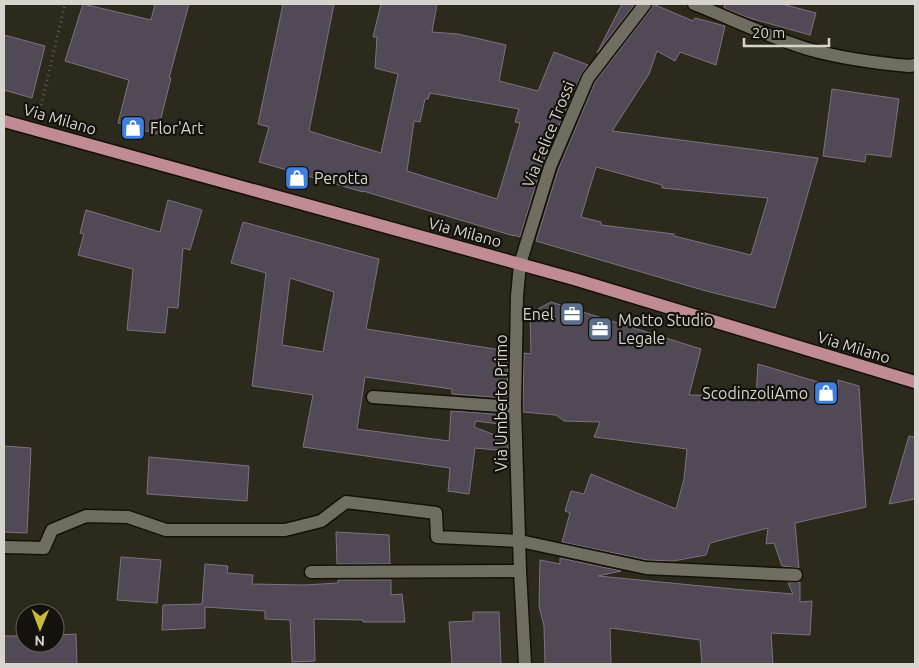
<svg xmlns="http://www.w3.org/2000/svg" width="919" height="668" viewBox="0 0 919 668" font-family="Ubuntu,sans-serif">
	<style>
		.building { fill: #514955; stroke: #7b727e; fill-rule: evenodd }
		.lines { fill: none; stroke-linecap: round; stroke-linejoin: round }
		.minor-casing { stroke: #141207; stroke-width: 15 }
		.major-casing { stroke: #141207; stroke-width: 15 }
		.path { stroke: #605e53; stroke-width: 3; stroke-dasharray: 1 4; stroke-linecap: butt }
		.minor { stroke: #706e60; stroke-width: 12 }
		.major { stroke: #c08b92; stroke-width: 12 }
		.labels { text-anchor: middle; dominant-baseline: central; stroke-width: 4.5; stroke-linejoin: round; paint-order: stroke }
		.street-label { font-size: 16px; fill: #d6d4cc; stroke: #13120d }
		.poi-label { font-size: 16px; fill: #d6d4cc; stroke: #13120d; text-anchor: start }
	</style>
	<rect width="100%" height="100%" fill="#2c2a1d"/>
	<!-- building -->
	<g class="building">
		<polygon points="83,4 151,20 155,4 189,4 169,78 171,78 157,134 118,123 129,80 65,61"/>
		<path d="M 283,4 L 334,4 L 309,131 L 381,153 L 398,74 L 375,68 L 377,37 L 373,37 L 381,4 L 437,4 L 432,32 L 458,34 L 506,45 L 499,81 L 538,91 L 554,52 L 588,65 L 581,75 L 542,164 L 520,237 L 514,235 L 514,236 L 363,191 L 363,192 L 259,162 L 269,127 L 258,124 ZM 430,93 L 519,109 L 515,122 L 520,123 L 497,199 L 407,171 L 414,121 L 420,122 L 425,99 L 428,99 Z"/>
		<polygon points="622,4 635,4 597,53"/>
		<path d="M 653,4 L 693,21 L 695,18 L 725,26 L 716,65 L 680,52 L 675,61 L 657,51 L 649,74 L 612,131 L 818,158 L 775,308 L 706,291 L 536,241 L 558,170 L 595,82 L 651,9 ZM 596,167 L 662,185 L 662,188 L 768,198 L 751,255 L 674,236 L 674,234 L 601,225 L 601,222 L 581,217 Z"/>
		<polygon points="725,4 782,4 816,13 810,35 746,17 724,8"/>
		<polygon points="4,35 45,46 32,98 4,90"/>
		<polygon points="832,89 899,99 891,157 866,154 865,162 823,156"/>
		<polygon points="168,200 202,210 190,250 183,248 178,308 168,307 165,333 127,330 133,269 78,255 84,234 80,233 86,210 160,232"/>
		<path d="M 243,222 L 379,259 L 366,329 L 508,351 L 507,398 L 452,394 L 452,389 L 365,377 L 357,429 L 449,441 L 451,411 L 507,415 L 507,425 L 476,421 L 474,427 L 508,440 L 508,451 L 475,448 L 469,494 L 448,491 L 450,468 L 303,447 L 313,395 L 252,386 L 266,273 L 231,263 ZM 290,278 L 334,292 L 323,352 L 282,345 Z"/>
		<polygon points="551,302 701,349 689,395 756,396 758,364 838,388 838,380 859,386 866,507 795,523 799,568 782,566 774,543 766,544 768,528 710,543 706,555 673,561 647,560 562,542 570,513 565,511 571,491 584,494 591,474 676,509 684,479 687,449 594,437 600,422 564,421 556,415 523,412 524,353 531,354 530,313"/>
		<polygon points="909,436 915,437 915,499 889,504"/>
		<polygon points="4,446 31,448 27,533 4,532"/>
		<polygon points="149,457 249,466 247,501 147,494"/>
		<polygon points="336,532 389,535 390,564 337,564"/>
		<polygon points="121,557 161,560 157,603 117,600"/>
		<polygon points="560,558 621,571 598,576 733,589 793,594 788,583 800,582 800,602 812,601 810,635 771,633 773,664 702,664 700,640 610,628 611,664 545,664 544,626 539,606 540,560 560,564"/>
		<polygon points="205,564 228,566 227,573 253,575 252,584 304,585 338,583 338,580 391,580 391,595 402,594 405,622 363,622 363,620 314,619 315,661 292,662 290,620 265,619 265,611 205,607 205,628 162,630 163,605 202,604"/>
		<polygon points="473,612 499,612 501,664 452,664 449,622 473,621"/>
		<polygon points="76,634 77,664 4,664 4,636 25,636 25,643 55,643 55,635"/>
	</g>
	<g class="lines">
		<defs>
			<g id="minor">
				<path d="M 694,4 C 732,19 769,37 808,49 C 840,58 875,63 909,66 L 915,65"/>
				<polyline points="373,397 515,407"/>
				<polyline points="4,547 44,548 52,530 86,516 128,517 166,530 285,530 321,521 346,502 436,513 437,537 520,541 646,568 796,575"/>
				<polyline points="311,572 520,571"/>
				<polyline points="525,664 520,571 515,407 517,296 520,264 550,167 588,78 645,4"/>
			</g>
			<polyline id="major" points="4,121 574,279 915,382"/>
		</defs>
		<!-- minor casing -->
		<use href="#minor" class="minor-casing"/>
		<!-- major casing -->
		<use href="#major" class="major-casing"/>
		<!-- path -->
		<polyline class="path" points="40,110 65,4"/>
		<!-- minor -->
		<use href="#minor" class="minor"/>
		<!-- major -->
		<use href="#major" class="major"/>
	</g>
	<!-- icons -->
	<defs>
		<symbol id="shop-square" viewBox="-11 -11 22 22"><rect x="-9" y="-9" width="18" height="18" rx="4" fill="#3f7fe0" stroke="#13120d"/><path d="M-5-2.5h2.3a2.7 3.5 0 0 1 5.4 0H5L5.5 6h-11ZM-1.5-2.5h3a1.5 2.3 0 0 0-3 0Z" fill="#fff"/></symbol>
		<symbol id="office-square" viewBox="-11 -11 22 22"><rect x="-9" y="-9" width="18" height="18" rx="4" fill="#5c6f8a" stroke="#13120d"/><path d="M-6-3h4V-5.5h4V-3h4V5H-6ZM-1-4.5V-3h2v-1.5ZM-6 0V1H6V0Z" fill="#fff"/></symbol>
	</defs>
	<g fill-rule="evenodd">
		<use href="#shop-square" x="119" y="114" width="28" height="28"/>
		<use href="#shop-square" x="283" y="164" width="28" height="28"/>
		<use href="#office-square" x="558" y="300" width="28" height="28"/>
		<use href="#office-square" x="586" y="315" width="28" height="28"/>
		<use href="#shop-square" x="812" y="379" width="28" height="28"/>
	</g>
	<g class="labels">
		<!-- street labels -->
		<g class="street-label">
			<text transform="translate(60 119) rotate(16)">Via Milano</text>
			<text transform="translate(548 134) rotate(-68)">Via Felice Trossi</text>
			<text transform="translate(465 232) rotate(15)">Via Milano</text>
			<text transform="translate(854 347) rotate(17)">Via Milano</text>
			<text transform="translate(501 403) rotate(-90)">Via Umberto Primo</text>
		</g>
		<!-- poi labels -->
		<g class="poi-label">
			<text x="150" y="128">Flor'Art</text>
			<text x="314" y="178">Perotta</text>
			<text x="554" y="314" text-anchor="end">Enel</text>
			<text x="618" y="320">Motto Studio<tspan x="618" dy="18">Legale</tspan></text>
			<text x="808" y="393" text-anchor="end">ScodinzoliAmo</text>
		</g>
	</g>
	<!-- border -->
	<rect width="919" height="668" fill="none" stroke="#d6d4cc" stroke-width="10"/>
	<!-- north arrow -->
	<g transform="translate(40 628) rotate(181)"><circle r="24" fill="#13120d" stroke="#616059"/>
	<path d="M0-4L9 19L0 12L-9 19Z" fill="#caba3a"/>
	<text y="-8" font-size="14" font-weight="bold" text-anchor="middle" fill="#d6d4cc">N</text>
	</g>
	<!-- scale -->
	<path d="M744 38v8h85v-8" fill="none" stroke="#d6d4cc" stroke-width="2.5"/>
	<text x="752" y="38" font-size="15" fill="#d6d4cc" stroke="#13120d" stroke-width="4" paint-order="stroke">20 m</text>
</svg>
